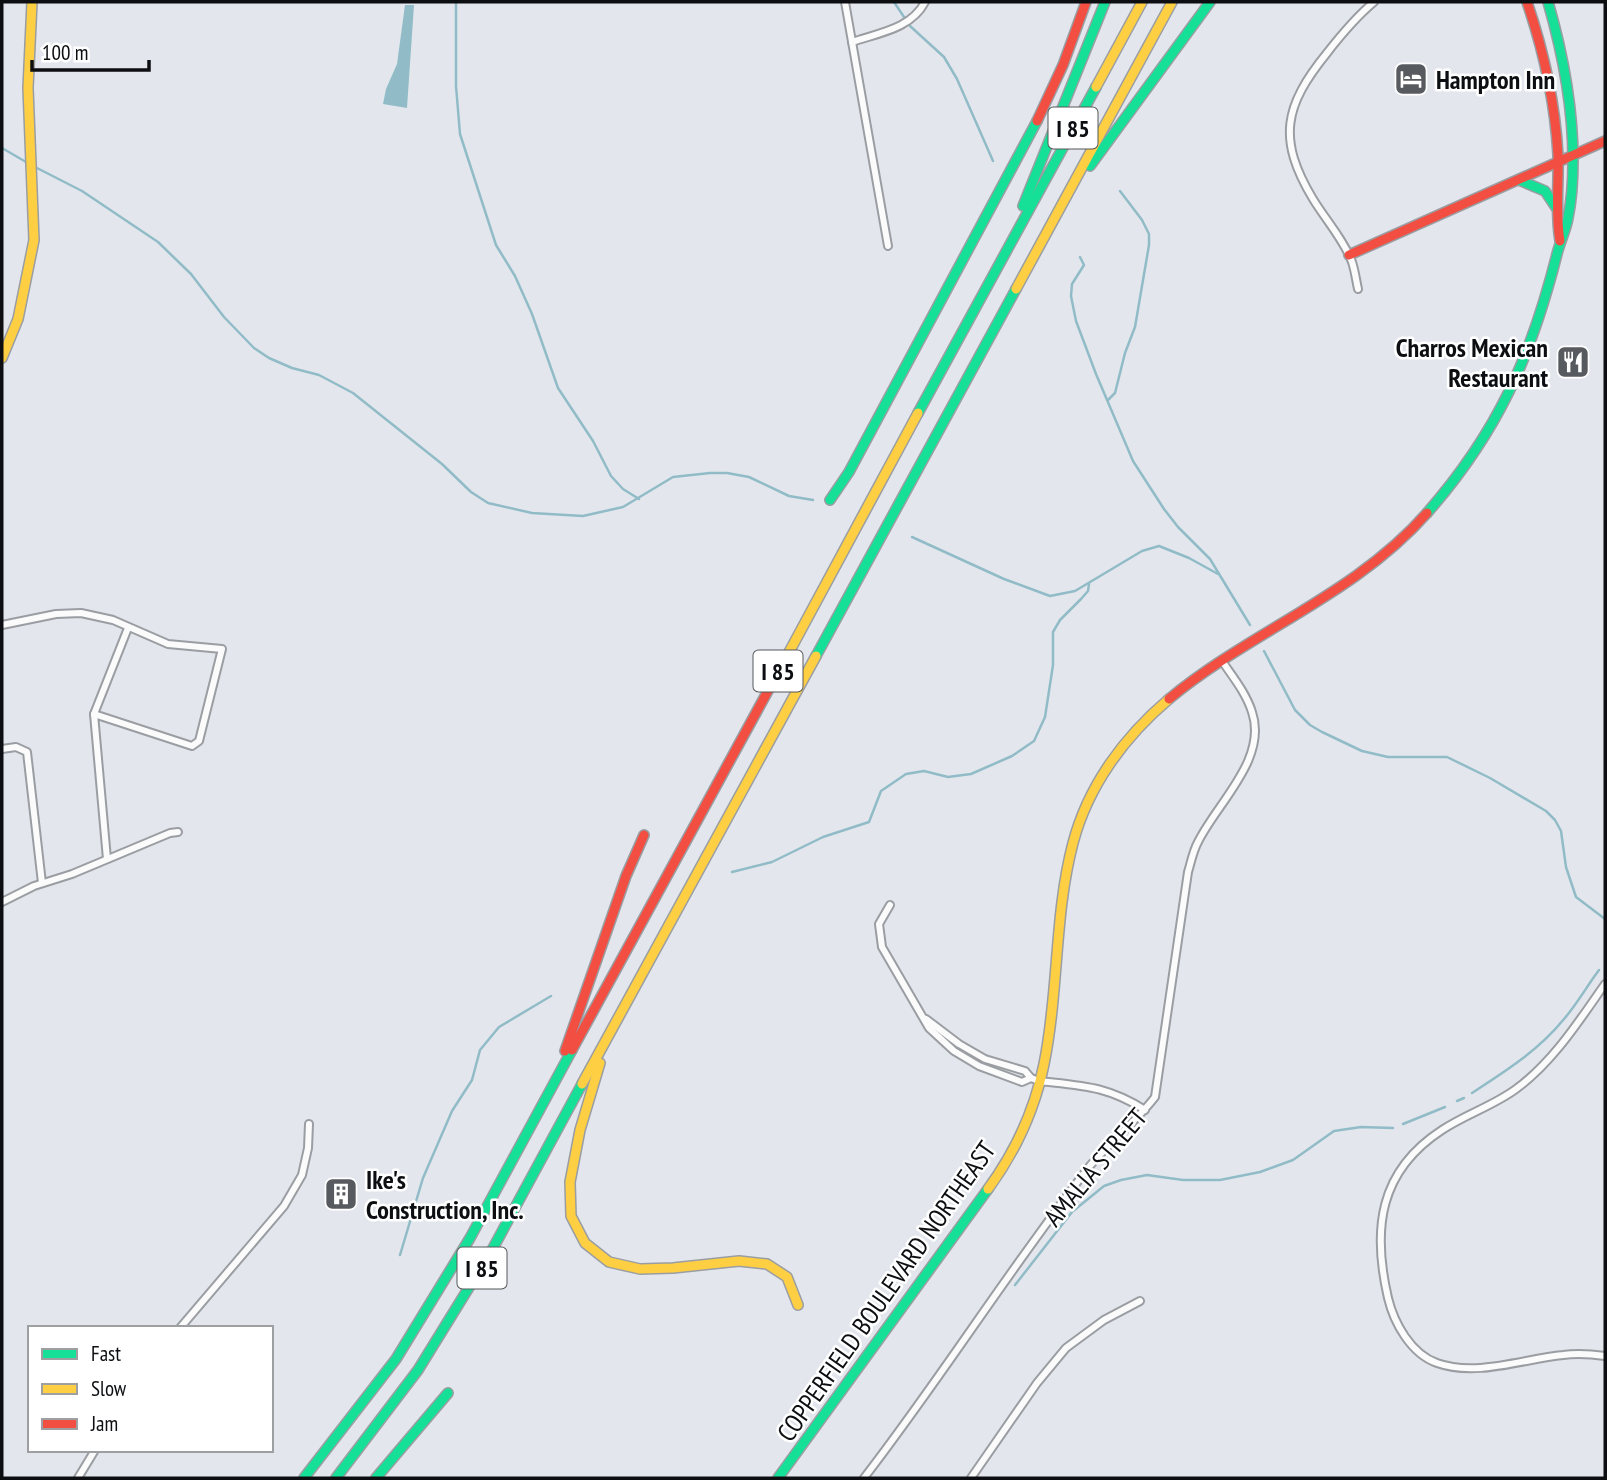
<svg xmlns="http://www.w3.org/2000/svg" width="1607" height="1480" viewBox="0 0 1607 1480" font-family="'PT Sans Narrow',sans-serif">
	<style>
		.water { fill: #91bcc7 }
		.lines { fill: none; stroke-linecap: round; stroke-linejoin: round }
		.stream { stroke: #91bcc7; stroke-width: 2.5 }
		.street-casing { stroke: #9a9ea2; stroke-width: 10 }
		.fast-casing { stroke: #9a9ea2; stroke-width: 12 }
		.slow-casing { stroke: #9a9ea2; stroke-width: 12 }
		.jam-casing { stroke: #9a9ea2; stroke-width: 12 }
		.street { stroke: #fbfbfc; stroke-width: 6 }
		.fast { stroke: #16e098; stroke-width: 9 }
		.slow { stroke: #ffcf43; stroke-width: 9 }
		.jam { stroke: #f24e42; stroke-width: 9 }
		.labels { text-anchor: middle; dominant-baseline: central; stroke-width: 5; stroke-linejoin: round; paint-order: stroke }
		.shield { fill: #fff; stroke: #555658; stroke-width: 2 }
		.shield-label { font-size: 24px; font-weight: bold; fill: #0c0e11 }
		.poi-label { font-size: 26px; font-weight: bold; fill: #0c0e11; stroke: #fff; text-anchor: start }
		.street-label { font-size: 26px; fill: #0c0e11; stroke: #fff }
	</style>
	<rect width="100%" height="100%" fill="#e3e7ed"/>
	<!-- water -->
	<polygon class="water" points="405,5 414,5 407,108 383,104 386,89 397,64"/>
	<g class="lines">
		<!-- stream -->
		<g class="stream">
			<polyline points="456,2 456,86 460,134 496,245 515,276 532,314 558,388 593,441 611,476 623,489 639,499"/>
			<polyline points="894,2 910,26 944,57 957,79 993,161"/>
			<polyline points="2,148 26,162"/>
			<polyline points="35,167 82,191 158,242 191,274 224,317 254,348 269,358 292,368 319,375 353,393 442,464 471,492 488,503 532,513 583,516 623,507 673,477 710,473 727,473 749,477 789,496 813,500"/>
			<polyline points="1080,257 1084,265 1072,284 1071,296 1076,321 1096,374 1133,461 1164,509 1178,527 1210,559 1250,625"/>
			<polyline points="1108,400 1115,393 1125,353 1135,327 1149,245 1149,234 1142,220 1120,191"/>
			<polyline points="912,537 1004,579 1050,596 1075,591 1142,551 1159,546 1189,558 1218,574"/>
			<polyline points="1264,651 1295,710 1310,725 1322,732 1362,751 1388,757 1447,757 1490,778 1546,811 1555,820 1561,831 1566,867 1576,897 1605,919"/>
			<polyline points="732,872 772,862 823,837 869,822 881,791 906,774 924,771 948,777 971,774 1012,756 1034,741 1045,717 1053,665 1053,632 1060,620 1081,599 1088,591 1089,584"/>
			<path d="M 1472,1093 C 1506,1071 1539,1050 1564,1019 C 1577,1004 1587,986 1599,970"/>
			<polyline points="1457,1101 1464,1098"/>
			<polyline points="1403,1124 1445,1107"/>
			<polyline points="400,1255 423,1178 452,1111 472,1080 480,1050 499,1027 551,996"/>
			<polyline points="1015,1285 1072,1212 1104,1186 1121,1180 1147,1175 1183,1180 1220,1180 1260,1172 1293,1160 1334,1131 1361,1127 1393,1128"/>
		</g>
		<defs>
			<g id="street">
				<polyline points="845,2 888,246"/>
				<path d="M 852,42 C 878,33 911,29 925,2"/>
				<path d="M 1358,289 C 1356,280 1355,271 1352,262 C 1344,240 1325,219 1313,199 C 1277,139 1284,106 1327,53 C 1341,35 1356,17 1374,2"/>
				<polyline points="2,625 56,614 81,613 113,620 168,644 222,649 199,741 192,746 94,714 107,859"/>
				<polyline points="94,714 128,628"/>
				<polyline points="2,749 16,747 27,752 42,883"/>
				<polyline points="2,902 34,886 72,874 170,833 178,832"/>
				<polyline points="890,905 879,924 882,947 929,1028 954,1051 979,1066 1022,1082 1031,1078"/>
				<path d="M 1605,984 C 1579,1021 1553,1062 1516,1089 C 1493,1106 1466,1114 1442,1130 C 1379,1171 1372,1229 1388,1298 C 1394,1323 1411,1354 1437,1363 C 1476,1377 1523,1359 1563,1355 C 1577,1353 1591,1354 1605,1356"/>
				<path d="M 926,1019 L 959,1044 L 985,1059 L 1025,1071 L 1031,1078 L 1039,1081 C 1083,1086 1107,1086 1145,1110"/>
				<polyline points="180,1328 284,1206 302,1175 308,1148 309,1124"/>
				<polyline points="78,1478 95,1450"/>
				<path d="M 864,1478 C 942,1377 1010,1268 1089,1167 C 1109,1142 1135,1123 1155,1097 L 1188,872 C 1191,862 1193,851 1198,842 C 1217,803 1268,759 1252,712 C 1246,693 1233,677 1222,661"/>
				<polyline points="971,1478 1037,1383 1066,1348 1104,1320 1140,1301"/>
			</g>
			<g id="fast">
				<polyline points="1090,166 1210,2"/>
				<polyline points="1519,180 1545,191 1557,209"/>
				<polyline points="1023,206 1105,2"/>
				<polyline points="918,413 1096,87"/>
				<polyline points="830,500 849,472 1037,121"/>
				<path d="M 1427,513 C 1498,432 1531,357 1557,254 C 1560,242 1566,230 1568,218 C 1572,199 1573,179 1573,160 C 1573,106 1563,54 1548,2"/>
				<polyline points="816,656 1016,289"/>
				<polyline points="304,1478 396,1359 470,1238 572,1050"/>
				<polyline points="336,1478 418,1370 492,1250 582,1084"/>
				<polyline points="376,1478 448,1393"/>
				<polyline points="778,1478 988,1189"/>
			</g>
			<g id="slow">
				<polyline points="1096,87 1142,2"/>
				<polyline points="1016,289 1172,2"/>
				<polyline points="2,358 18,319 34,240 28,88 32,2"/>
				<polyline points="787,656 918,413"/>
				<polyline points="600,1063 580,1130 570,1182 571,1216 585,1243 609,1262 640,1269 673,1268 739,1261 767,1264 787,1277 798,1305"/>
				<polyline points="582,1084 816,656"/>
				<path d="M 988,1189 C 1015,1152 1035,1109 1044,1064 C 1059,991 1054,915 1073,843 C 1088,786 1124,737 1169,699"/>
			</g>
			<g id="jam">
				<path d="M 1527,2 C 1544,52 1555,102 1558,155 C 1559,184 1555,212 1560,241"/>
				<polyline points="1037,121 1063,65 1086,2"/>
				<polyline points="1349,255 1605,141"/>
				<path d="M 1169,699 C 1251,631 1355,595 1427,513"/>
				<polyline points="572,1050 787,656"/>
				<polyline points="565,1051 626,876 644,835"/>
			</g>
		</defs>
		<!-- street casing -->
		<use href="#street" class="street-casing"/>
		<!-- fast casing -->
		<use href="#fast" class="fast-casing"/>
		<!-- slow casing -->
		<use href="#slow" class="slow-casing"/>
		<!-- jam casing -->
		<use href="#jam" class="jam-casing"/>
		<!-- street -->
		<use href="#street" class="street"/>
		<!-- fast -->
		<use href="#fast" class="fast"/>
		<!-- slow -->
		<use href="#slow" class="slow"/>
		<!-- jam -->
		<use href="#jam" class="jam"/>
	</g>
	<!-- icons -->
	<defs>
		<symbol id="hotel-square" viewBox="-11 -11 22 22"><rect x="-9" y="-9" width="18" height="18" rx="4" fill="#575a5e" stroke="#fff"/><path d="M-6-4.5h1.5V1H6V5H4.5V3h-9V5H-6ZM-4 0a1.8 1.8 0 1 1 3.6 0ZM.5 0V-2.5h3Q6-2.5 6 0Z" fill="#fff"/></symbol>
		<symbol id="restaurant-square" viewBox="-11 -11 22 22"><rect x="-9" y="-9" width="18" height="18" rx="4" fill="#575a5e" stroke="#fff"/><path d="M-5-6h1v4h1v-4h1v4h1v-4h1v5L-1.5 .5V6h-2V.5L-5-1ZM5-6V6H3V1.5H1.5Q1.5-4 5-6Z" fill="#fff"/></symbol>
		<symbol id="building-square" viewBox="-11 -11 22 22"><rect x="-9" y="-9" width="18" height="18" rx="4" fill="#575a5e" stroke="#fff"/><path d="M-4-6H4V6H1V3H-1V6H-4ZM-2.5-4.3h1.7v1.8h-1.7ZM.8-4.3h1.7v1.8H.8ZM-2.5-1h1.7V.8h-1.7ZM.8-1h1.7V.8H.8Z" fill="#fff"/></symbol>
	</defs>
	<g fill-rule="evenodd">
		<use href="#hotel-square" x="1392" y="60" width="38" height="38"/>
		<use href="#restaurant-square" x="1554" y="343" width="38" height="38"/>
		<use href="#building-square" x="322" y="1175" width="38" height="38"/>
	</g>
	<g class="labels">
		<!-- shield labels -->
		<g class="shield">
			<rect x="1048.5" y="107.5" width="49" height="41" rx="5"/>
			<rect x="753.5" y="650.5" width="49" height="41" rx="5"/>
			<rect x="457.5" y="1247.5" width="49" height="41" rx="5"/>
		</g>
		<g class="shield-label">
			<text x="1073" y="128">I 85</text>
			<text x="778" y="671">I 85</text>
			<text x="482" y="1268">I 85</text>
		</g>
		<!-- poi labels -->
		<g class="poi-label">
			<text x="1436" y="79">Hampton Inn</text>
			<text x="1548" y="347" text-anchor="end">Charros Mexican<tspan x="1548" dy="30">Restaurant</tspan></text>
			<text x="366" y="1179">Ike's<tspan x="366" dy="30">Construction, Inc.</tspan></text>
		</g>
		<!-- street labels -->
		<g class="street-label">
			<text transform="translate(1095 1167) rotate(-50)">AMALIA STREET</text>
			<text transform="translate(886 1291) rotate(-55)">COPPERFIELD BOULEVARD NORTHEAST</text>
		</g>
	</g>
	<!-- border -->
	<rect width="1607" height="1480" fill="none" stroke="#0c0e11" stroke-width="7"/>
	<!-- legend -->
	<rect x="28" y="1326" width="245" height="126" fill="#ffffff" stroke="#9e9fa0" stroke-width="2"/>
	<rect x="42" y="1349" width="35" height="10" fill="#16e098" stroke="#9e9fa0" stroke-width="2"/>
	<text x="91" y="1361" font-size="21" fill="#0c0e11">Fast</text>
	<rect x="42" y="1384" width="35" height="10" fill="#ffcf43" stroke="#9e9fa0" stroke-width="2"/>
	<text x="91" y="1396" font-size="21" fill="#0c0e11">Slow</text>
	<rect x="42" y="1419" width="35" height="10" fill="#f24e42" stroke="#9e9fa0" stroke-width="2"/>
	<text x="91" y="1431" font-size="21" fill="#0c0e11">Jam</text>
	<!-- scale -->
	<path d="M32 60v10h117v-10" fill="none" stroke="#0c0e11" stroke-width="3.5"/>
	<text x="42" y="60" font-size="21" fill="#0c0e11" stroke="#ffffff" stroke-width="5" paint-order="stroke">100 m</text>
</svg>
